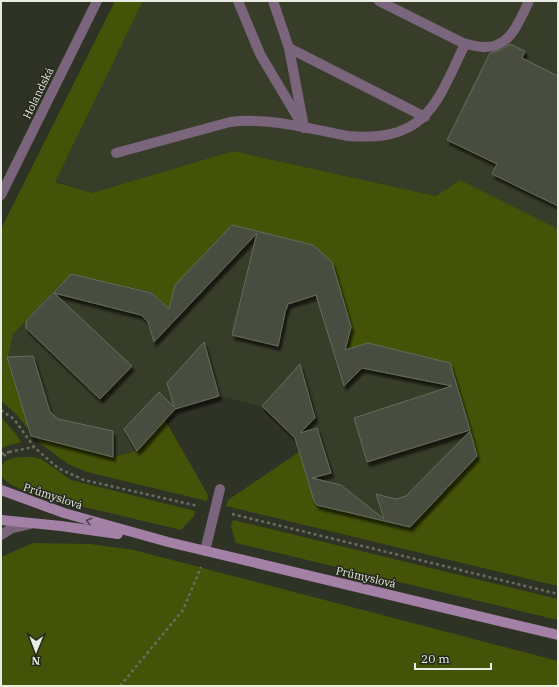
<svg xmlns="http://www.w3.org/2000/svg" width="559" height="687" viewBox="0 0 559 687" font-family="'IBM Plex Serif',serif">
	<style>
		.built { fill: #373d28 }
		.green { fill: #445307 }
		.building { fill: #494e3f; stroke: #666c5b; filter: url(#shadow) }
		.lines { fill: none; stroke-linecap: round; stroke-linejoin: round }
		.path { stroke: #696d61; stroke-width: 2.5; stroke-dasharray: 3 3; stroke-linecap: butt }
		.service { stroke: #7a657c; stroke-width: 10 }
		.minor { stroke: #7a657c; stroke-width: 10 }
		.tertiary { stroke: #7a657c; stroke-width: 10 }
		.secondary { stroke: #a381a7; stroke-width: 10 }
		.oneway { stroke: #51484c }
		.labels { text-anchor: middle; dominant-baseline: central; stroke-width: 3; stroke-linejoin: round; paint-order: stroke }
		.street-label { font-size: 11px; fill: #e9ece3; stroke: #25291b }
	</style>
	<defs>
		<filter id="shadow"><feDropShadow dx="2.5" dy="4.5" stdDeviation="1" flood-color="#0009"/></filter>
	</defs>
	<rect width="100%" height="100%" fill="#2f3325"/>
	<!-- built -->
	<g class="built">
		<polygon points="143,1 558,1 558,229 460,180 436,196 233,151 92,193 55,181"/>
		<polygon points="245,228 313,245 332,262 351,327 453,376 473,443 468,466 420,517 397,524 329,507 311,492 295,438 261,406 219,396 175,409 137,451 113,457 45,440 28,424 8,357 13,334 61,283 84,277 152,292 175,286 223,235"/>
	</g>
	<!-- green -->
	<g class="green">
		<polygon points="115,1 143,1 55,182 92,193 233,151 436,196 460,180 558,229 558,586 226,506 228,500 299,452 311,492 329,507 397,524 420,517 468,466 473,443 453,376 345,350 351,327 332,262 313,245 245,228 222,235 175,286 169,309 152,292 84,277 61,283 13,334 8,357 28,424 45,440 113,457 137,451 165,420 208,495 207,501 87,472 68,464 41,444 14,412 1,401 1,229"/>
		<polygon points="1,417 17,435 21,442 1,448"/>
		<path d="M 20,457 L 33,457 L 41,459 L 71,480 L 195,511 L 194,516 L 181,530 C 141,520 102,512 62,501 C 43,496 14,491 1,476 C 1,461 6,459 20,457 Z"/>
		<polygon points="233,520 558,599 558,620 236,543 231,526"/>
		<polygon points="33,543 90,544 134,550 558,661 558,686 1,686 1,557"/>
	</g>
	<!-- building -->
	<g class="building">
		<polygon points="510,44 525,51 522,58 558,76 558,206 492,174 497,164 447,140 490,53 503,49"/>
		<polygon points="232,225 313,245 332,262 351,327 345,350 368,343 450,363 470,430 367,462 354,418 452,386 362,368 344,386 316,295 288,304 286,310 285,311 285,313 278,346 232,335 257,233 154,342 148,322 141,315 54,293 132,366 100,399 26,328 26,321 71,274 152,293 169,309 175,285"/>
		<polygon points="204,342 219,396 175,409 137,451 124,429 159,392 174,407 167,383"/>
		<polygon points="33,356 50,412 58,419 113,431 113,457 31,436 7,357"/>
		<polygon points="300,364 315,418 300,433 317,428 331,473 312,478 341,485 384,519 376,494 396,499 406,496 470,431 477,456 410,527 317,505 314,501 295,438 262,406"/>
	</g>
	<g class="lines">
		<!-- path -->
		<g class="path">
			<polyline points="1,410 14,419 34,447 58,468 84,480 198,506"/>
			<polyline points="9,452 34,447"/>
			<polyline points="1,454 9,452 1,458"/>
			<polyline points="232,514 558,594"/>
			<polyline points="120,686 183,610 201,567"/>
		</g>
		<!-- service -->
		<g class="service">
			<polyline points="238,1 260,54 304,128"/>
			<polyline points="273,1 289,48 303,122"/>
			<path d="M 465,44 C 472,45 478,47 484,47 C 511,48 519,21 529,1"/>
			<polyline points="289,48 425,117"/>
			<path d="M 116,153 L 230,122 C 269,117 310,129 348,136 C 426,142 436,105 465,44 L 379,1"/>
			<polyline points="205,551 220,489"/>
		</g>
		<!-- minor -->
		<polyline class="minor" points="1,195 97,1"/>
		<!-- tertiary -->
		<polyline class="tertiary" points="1,535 12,528 30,524"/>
		<!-- secondary -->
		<g class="secondary">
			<polyline points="1,490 64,513 168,542 558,635"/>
			<polyline points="1,520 61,526 118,534"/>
		</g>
	</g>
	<!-- one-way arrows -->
	<defs><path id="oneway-chevron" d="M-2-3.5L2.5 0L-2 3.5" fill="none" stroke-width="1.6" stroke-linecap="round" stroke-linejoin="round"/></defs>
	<use class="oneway" href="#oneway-chevron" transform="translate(89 521) rotate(-164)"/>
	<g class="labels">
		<!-- street labels -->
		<g class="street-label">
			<text transform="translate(38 93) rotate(-64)">Holandská</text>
			<text transform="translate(53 496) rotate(18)">Průmyslová</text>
			<text transform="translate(366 577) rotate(13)">Průmyslová</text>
		</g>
	</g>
	<!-- border -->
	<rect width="559" height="687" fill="none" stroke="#e9ece3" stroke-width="4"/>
	<!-- north arrow -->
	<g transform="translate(36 651) rotate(181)" stroke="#25291b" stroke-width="3" paint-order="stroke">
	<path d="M0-3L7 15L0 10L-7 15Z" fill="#e9ece3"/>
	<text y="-6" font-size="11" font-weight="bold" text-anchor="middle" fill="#e9ece3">N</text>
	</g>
	<!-- scale -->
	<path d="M415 663v6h76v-6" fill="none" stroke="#e9ece3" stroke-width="2"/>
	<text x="421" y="663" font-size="12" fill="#e9ece3" stroke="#25291b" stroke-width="3" paint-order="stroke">20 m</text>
</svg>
